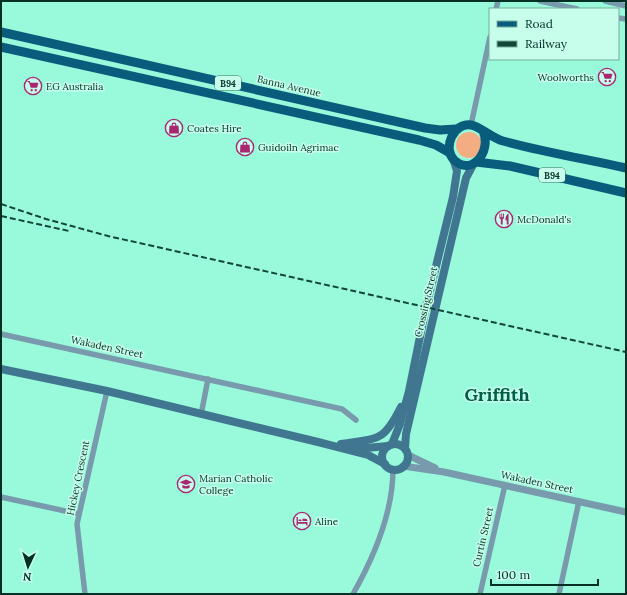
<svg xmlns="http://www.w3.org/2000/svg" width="627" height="595" viewBox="0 0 627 595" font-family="Lora,serif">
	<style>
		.green { fill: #f4ad83 }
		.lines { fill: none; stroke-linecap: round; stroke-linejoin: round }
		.minor { stroke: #789aac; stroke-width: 5.5 }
		.tertiary { stroke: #789aac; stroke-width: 7 }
		.secondary { stroke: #417690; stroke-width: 8 }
		.primary { stroke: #0a5c7c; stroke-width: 9 }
		.rail { stroke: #134639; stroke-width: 2; stroke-dasharray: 6 3; stroke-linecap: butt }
		.labels { text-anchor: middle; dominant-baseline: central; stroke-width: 3; stroke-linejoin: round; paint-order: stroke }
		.shield { fill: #c7feeb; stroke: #3e6e60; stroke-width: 1 }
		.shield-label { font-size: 9px; font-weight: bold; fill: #033025 }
		.poi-label { font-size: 10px; fill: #033025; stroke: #c7feeb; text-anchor: start }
		.street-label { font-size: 10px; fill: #033025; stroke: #c7feeb }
		.town-label { font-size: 18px; font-weight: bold; fill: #025d49; stroke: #c7feeb }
	</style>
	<rect width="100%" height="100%" fill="#98fadb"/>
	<!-- green -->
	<circle class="green" cx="469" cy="145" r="13"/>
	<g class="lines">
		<!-- minor -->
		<g class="minor">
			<polyline points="540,1 577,9"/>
			<polyline points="605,1 626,6"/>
			<polyline points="496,9 498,1"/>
			<polyline points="618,18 626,19"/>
			<polyline points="471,125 490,37"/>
			<polyline points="1,334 342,409 356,420"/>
			<polyline points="201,415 208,379"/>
			<polyline points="1,497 79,514"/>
			<polyline points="85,594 77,524 107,391"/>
			<path d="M 353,594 C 374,557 393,512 393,469"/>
			<polyline points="480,594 505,485"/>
			<polyline points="559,594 579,501"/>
		</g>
		<!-- tertiary -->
		<g class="tertiary">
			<polyline points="408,455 435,468"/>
			<polyline points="403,466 444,472 626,512"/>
		</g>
		<!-- secondary -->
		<g class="secondary">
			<polyline points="1,369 107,391 318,442 368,455 385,464"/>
			<path d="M 341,444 C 378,438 383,443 401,407"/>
			<polyline points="392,444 400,424 409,391 426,307 453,197 457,171 453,158"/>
			<circle cx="395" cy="457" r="13"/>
			<polyline points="348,446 366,448 388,446"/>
			<polyline points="405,448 406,434 466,178 474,163"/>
		</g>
		<!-- primary -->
		<g class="primary">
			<polyline points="1,32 425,128 440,130 456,129"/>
			<polyline points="1,47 419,140 436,145 450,153"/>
			<path d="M 483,131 C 492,151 472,177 454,160 C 442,148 454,122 471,125 C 479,126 492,138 503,141 C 544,152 585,159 626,168"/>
			<polyline points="476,162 510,166 626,193"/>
		</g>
		<!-- rail -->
		<g class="rail">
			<polyline points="1,204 46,219 108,236 626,352"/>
			<polyline points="1,216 69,231"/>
		</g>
	</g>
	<!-- icons -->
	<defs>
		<symbol id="supermarket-ring" viewBox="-11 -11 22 22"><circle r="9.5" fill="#c7feeb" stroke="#aa2670" stroke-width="1.5"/><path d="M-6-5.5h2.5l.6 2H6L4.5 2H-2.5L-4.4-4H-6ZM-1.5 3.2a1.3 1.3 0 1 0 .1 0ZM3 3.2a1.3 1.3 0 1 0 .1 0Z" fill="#aa2670"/></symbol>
		<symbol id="shop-ring" viewBox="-11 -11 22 22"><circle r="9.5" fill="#c7feeb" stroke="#aa2670" stroke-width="1.5"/><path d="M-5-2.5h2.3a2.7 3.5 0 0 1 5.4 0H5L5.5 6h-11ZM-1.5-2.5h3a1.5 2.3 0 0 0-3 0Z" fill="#aa2670"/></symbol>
		<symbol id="restaurant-ring" viewBox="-11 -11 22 22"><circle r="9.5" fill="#c7feeb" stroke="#aa2670" stroke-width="1.5"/><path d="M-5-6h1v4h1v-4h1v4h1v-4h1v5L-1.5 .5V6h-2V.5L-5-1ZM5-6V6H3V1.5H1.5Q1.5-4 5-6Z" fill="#aa2670"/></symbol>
		<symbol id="school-ring" viewBox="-11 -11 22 22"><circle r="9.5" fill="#c7feeb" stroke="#aa2670" stroke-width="1.5"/><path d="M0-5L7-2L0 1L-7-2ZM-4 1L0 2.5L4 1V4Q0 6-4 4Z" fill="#aa2670"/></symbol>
		<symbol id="hotel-ring" viewBox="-11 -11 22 22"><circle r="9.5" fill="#c7feeb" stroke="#aa2670" stroke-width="1.5"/><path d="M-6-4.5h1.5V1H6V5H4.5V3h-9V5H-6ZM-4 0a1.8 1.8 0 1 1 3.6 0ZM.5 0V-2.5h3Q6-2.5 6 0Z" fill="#aa2670"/></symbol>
	</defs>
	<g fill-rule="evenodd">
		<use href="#supermarket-ring" x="597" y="67" width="20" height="20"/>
		<use href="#supermarket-ring" x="23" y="76" width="20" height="20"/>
		<use href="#shop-ring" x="164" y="118" width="20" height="20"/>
		<use href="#shop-ring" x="235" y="137" width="20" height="20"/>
		<use href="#restaurant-ring" x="494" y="209" width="20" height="20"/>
		<use href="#school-ring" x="176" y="474" width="20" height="20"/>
		<use href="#hotel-ring" x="292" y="511" width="20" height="20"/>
	</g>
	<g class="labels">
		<!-- shield labels -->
		<g class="shield">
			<rect x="215" y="76" width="26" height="14" rx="3"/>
			<rect x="539" y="168" width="26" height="14" rx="3"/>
		</g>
		<g class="shield-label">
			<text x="228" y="83">B94</text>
			<text x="552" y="175">B94</text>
		</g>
		<!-- poi labels -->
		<g class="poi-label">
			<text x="594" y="77" text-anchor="end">Woolworths</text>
			<text x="46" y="86">EG Australia</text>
			<text x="187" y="128">Coates Hire</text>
			<text x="258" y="147">Guidoiln Agrimac</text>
			<text x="517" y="219">McDonald's</text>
			<text x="199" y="478">Marian Catholic<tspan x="199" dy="12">College</tspan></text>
			<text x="315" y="521">Aline</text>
		</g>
		<!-- street labels -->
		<g class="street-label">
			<text transform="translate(289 86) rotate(13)">Banna Avenue</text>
			<text transform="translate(426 302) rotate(-77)">Crossing Street</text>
			<text transform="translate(107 347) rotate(12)">Wakaden Street</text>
			<text transform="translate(78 478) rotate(-78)">Hickey Crescent</text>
			<text transform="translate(537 482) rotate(12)">Wakaden Street</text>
			<text transform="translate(483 537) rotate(-77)">Curtin Street</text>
		</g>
		<!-- town labels -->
		<g class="town-label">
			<text x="497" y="394">Griffith</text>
		</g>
	</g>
	<!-- border -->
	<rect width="627" height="595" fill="none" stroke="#033025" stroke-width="4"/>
	<!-- legend -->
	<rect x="489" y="8" width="130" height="52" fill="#c7feeb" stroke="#79ac9c"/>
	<rect x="497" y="21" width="20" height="6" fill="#0a5c7c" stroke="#79ac9c"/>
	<text x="525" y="28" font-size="12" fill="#033025">Road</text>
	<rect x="497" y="41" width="20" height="6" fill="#134639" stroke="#79ac9c"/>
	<text x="525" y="48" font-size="12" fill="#033025">Railway</text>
	<!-- north arrow -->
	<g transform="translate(28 567) rotate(184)" stroke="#c7feeb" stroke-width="3" paint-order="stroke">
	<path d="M0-3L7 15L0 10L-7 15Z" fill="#033025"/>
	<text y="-6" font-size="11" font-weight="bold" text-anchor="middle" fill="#033025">N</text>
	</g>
	<!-- scale -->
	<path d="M491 579v6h107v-6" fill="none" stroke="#033025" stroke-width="2"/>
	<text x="497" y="579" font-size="12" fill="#033025" stroke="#c7feeb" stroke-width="3" paint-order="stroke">100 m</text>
</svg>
